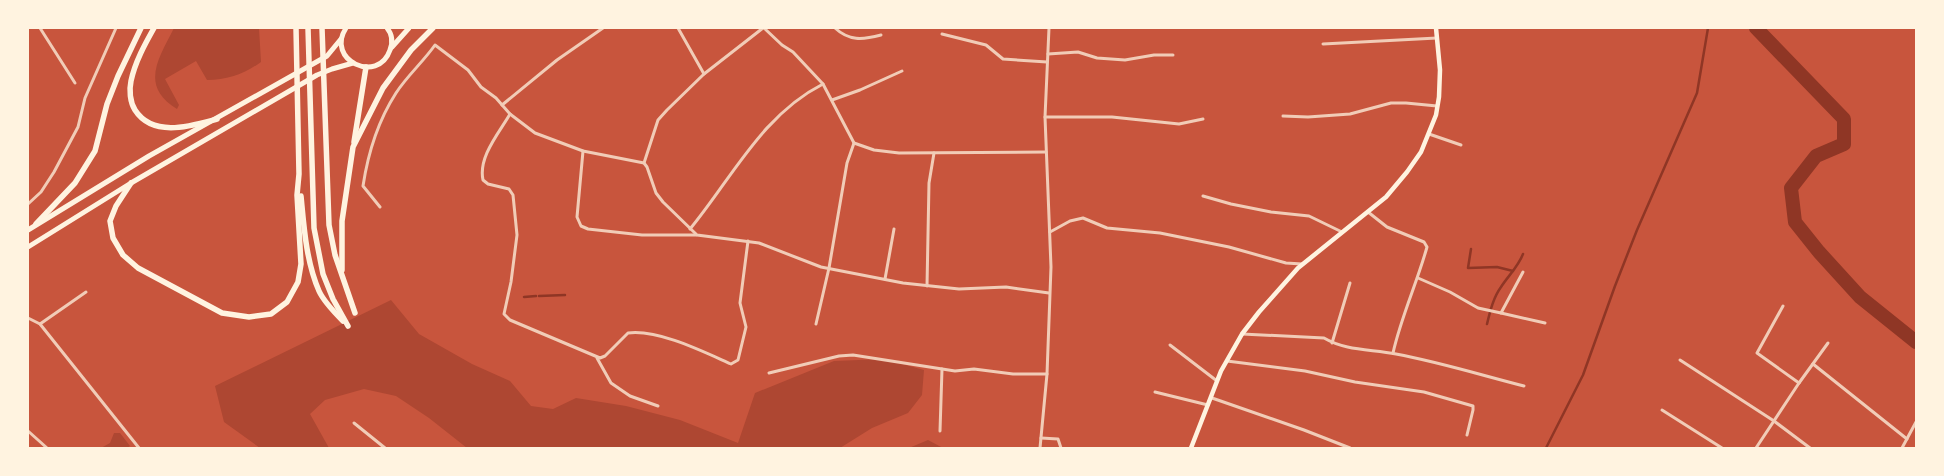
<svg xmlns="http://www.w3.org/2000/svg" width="1944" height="476" viewBox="0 0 1944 476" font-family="Quicksand,sans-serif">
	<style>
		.green { fill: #ae4732 }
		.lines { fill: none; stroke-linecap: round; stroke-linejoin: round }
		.stream { stroke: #8f3625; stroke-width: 2.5 }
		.river { stroke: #8f3625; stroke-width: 14 }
		.minor { stroke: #f1ccb7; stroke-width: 3 }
		.secondary { stroke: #fff3e0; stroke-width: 4.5 }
		.trunk { stroke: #fff3e0; stroke-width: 5 }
		.motorway { stroke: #fff3e0; stroke-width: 5.5 }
	</style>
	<rect width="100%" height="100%" fill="#c8553d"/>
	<!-- green -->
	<g class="green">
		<path d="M 174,28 L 259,28 L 261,62 C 244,74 228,80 207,80 L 196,61 L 165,79 L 179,105 L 177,109 C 139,86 159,58 174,28 Z"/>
		<polygon points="391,300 419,334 472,364 510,381 531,406 553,409 576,398 626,406 680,420 738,443 755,393 834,361 884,359 924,370 922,395 908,413 872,428 840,448 467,448 429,418 396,396 364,389 325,400 310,414 329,448 260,448 224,422 215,386"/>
		<polygon points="114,433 120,433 130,446 127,448 101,448 110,443"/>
		<polygon points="928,440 943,448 909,448"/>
	</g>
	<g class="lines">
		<!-- stream -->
		<g class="stream">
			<polyline points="1471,249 1468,268 1497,267 1513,271"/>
			<polyline points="539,296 565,295"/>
			<polyline points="524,297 536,296"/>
			<path d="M 1487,324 C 1490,312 1493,298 1501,287 C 1508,276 1518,267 1523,254"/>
			<polyline points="1546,448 1583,375 1615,286 1637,230 1697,93 1708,28"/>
		</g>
		<!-- river -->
		<polyline class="river" points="1756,28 1844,119 1844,144 1816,156 1791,188 1795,222 1819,252 1860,297 1916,342"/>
		<!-- minor -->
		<g class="minor">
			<polyline points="40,28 75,83"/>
			<polyline points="678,28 704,74"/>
			<polyline points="764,28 782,45 793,52 823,84 854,143 874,150 899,153 1046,152"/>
			<path d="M 835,28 C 849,41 862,40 881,35"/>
			<polyline points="942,34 986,45 1003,59 1047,62"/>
			<polyline points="1323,44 1437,38"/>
			<polyline points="1048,54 1078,52 1097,58 1125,60 1154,55 1173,55"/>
			<polyline points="832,100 860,90 902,71"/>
			<polyline points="502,105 557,60 603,28"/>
			<path d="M 510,114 C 499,133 478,157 483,180 L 488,184 L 509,189 L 513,195 L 517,235 L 511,282 L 504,314 L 510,320 L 600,358 L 605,356 L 628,333 C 658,329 704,352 731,364 L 738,360 L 746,327 L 740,303 L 748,241"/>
			<polyline points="1283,116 1308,117 1350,114 1391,103 1406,103 1437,106"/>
			<polyline points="1045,117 1112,117 1179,124 1203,119"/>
			<polyline points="1429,134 1461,145"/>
			<polyline points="583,151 577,217 581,226 588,229 642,235 696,235"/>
			<polyline points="644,163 658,120 667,110 704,74 763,28"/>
			<polyline points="1203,196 1231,204 1271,212 1309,216 1342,232"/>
			<polyline points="28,204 41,192 54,172 78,127 85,98 116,28"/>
			<path d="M 380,207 L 363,186 C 368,153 378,121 396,93 C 407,76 423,62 435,45 L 468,70 L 481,87 L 496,98 L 510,114 L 535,133 L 583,151 L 644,163 L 647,167 L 656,193 L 663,202 L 697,235 L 759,243 L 821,267 L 903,283 L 959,289 L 1006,287 L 1049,293"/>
			<path d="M 1368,212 L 1387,227 L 1424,242 L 1427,247 C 1417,283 1401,317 1393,353"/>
			<path d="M 690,229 C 732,178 762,115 823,84"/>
			<polyline points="1050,232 1070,221 1083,218 1107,228 1160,233 1229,247 1286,263 1302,264"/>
			<polyline points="1418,278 1450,292 1478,308 1501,313 1523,272"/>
			<polyline points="885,279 894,229"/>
			<polyline points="927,286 929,183 934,153"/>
			<polyline points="1501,313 1545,323"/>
			<polyline points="28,318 40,324 139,448"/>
			<polyline points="40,324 86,292"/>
			<polyline points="816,324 829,268 847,163 854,143"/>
			<path d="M 1242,334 L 1324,338 C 1346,351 1371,349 1396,354 C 1439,362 1481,375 1524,386"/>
			<polyline points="1332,343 1350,283"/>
			<polyline points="1170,345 1217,381"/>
			<polyline points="597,358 611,383 630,396 658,406"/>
			<polyline points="1680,360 1774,421 1810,448"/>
			<polyline points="1227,361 1305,371 1355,382 1424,392 1473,406 1473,410 1467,435"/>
			<polyline points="1813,364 1907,439"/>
			<polyline points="769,373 839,356 853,355 955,371 974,369 1013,374 1047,374"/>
			<polyline points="1799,383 1828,343"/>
			<polyline points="1155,392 1208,405"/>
			<polyline points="1212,398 1304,430 1350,448"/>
			<polyline points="1662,410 1722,448"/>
			<polyline points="354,423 385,448"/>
			<polyline points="28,431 47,448"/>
			<polyline points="940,431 942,369"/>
			<polyline points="1041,438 1058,439 1061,448"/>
			<polyline points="1040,448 1047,374 1051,267 1045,117 1049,28"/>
			<polyline points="1756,448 1799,383 1757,353 1783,306"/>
			<polyline points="1902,448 1916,422"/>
		</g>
		<!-- secondary -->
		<polyline class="secondary" points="1191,448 1221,371 1242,334 1259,312 1298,268 1386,197 1407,172 1421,152 1436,115 1439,97 1440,70 1436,28"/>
		<!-- trunk -->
		<g class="trunk">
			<path d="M 346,28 C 325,60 378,85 390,50 C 393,42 392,34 387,28"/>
			<polyline points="392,47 409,28"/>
			<polyline points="28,230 149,156 327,56 341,39"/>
			<polyline points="28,247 131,183 317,75 332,69 353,63"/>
		</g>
		<!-- motorway -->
		<g class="motorway">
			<path d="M 154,28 C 145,44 135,62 131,81 C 129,90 130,102 135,110 C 153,138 191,126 217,119"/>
			<polyline points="308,28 314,228 323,274 333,299 348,326"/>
			<polyline points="322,28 329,225 335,255 355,313"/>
			<polyline points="354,142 366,67"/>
			<polyline points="131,183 116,206 110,221 113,238 123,255 138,268 222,313 249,317 271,314 287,302 298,282 301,264 297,195 299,174 296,28"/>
			<path d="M 301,196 C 304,227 306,261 319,291 C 324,302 334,312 343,321"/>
			<polyline points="36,224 75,183 95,151 107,104 118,76 141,28"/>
			<polyline points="342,270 342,221 353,147 383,88 411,50 433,28"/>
		</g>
	</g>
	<!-- border -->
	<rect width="1944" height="476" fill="none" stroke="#fff3e0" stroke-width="58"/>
</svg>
